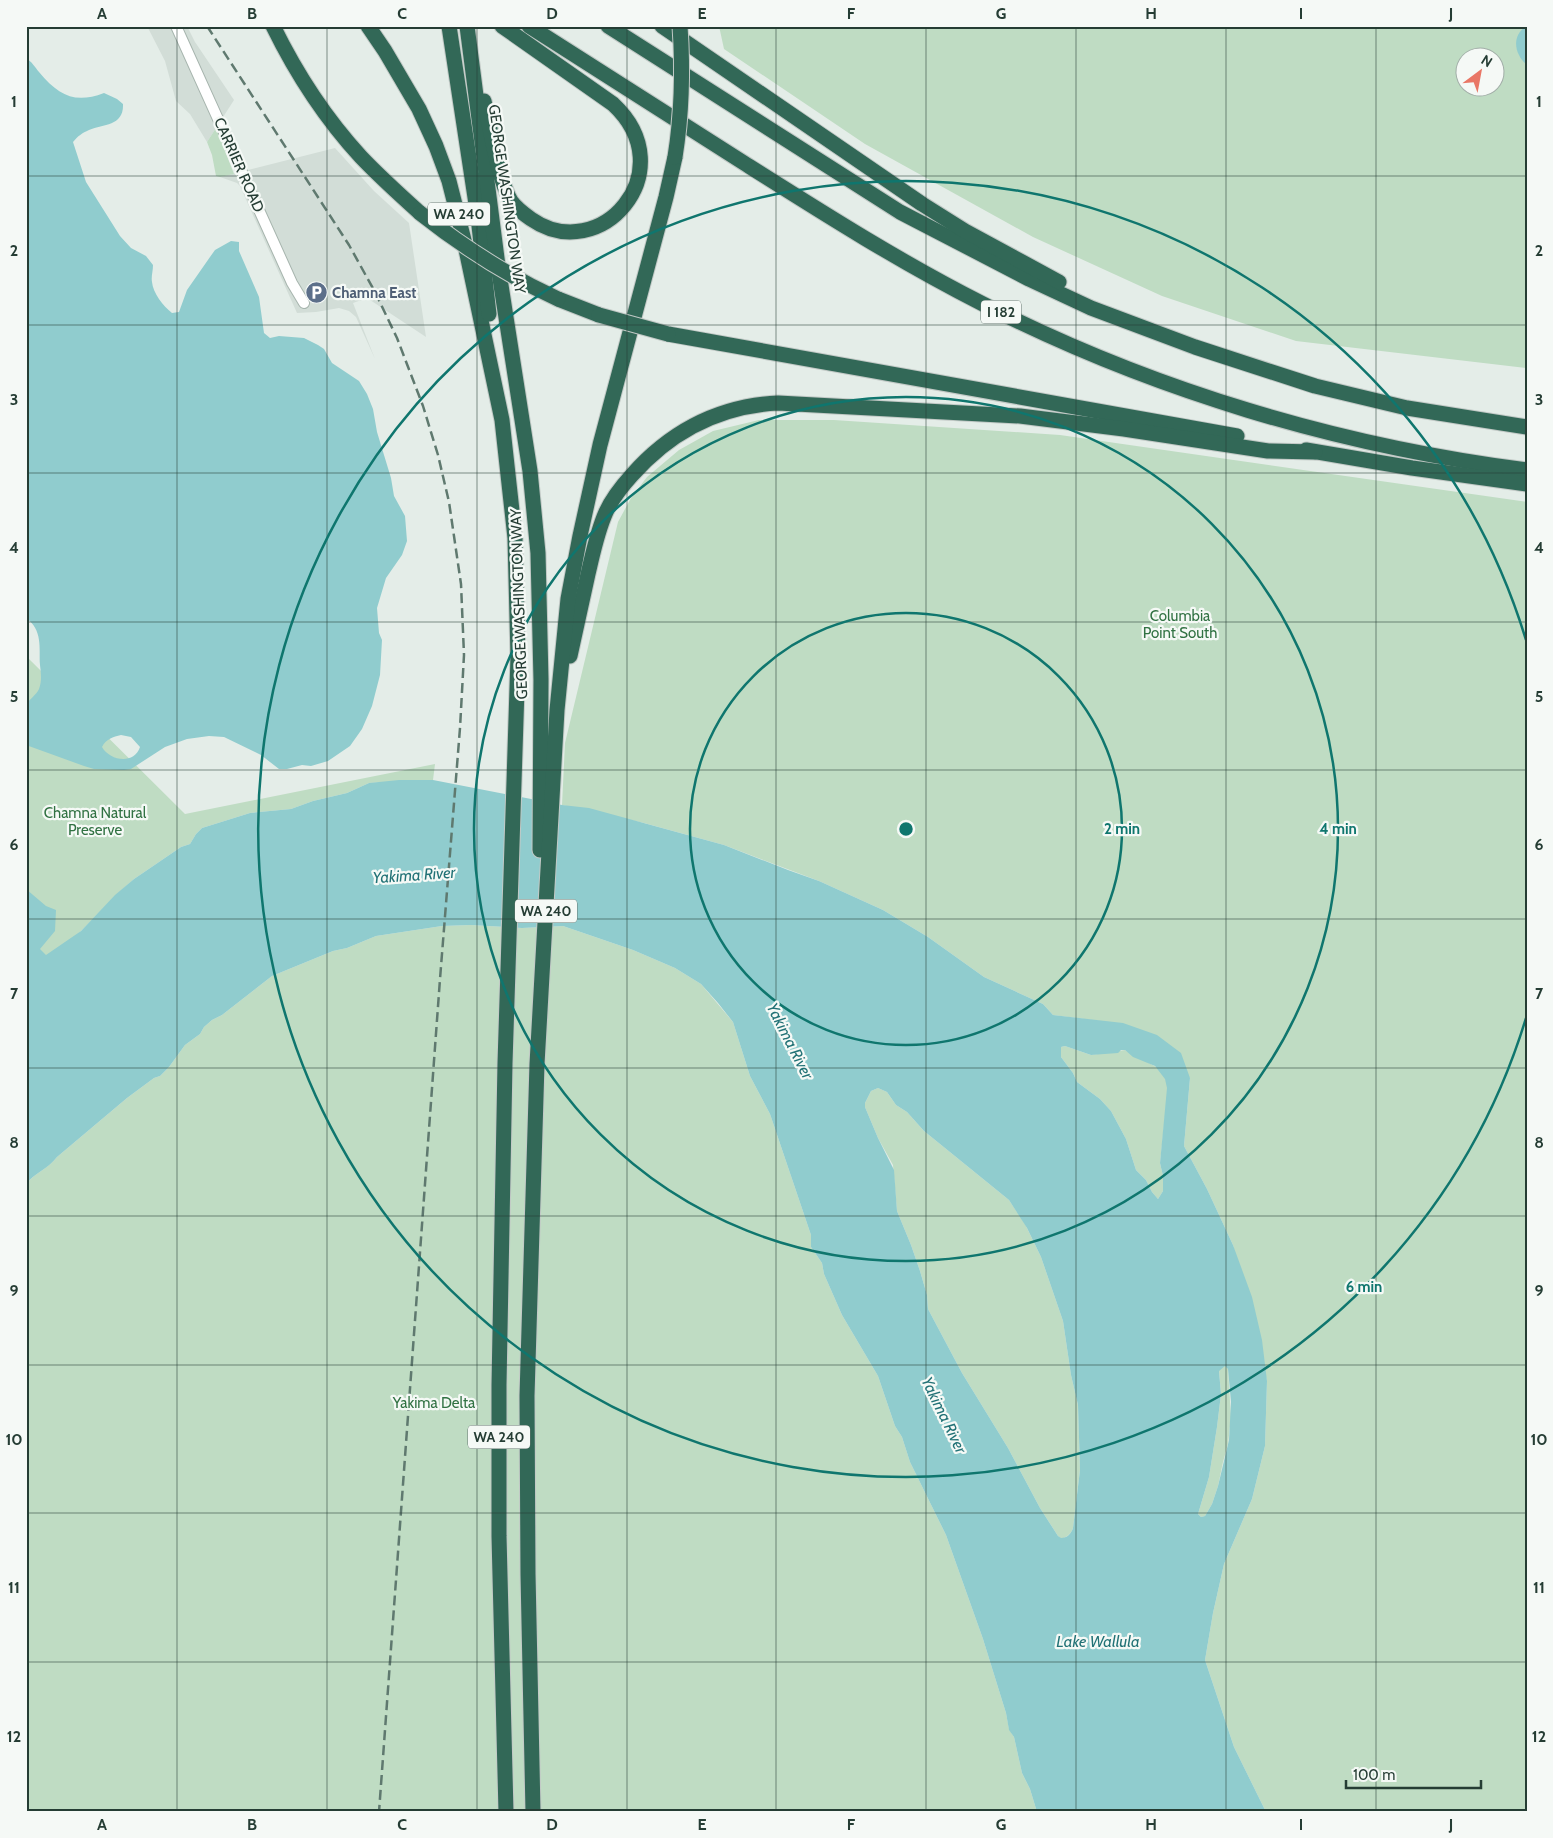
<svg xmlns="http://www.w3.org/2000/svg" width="1553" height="1838" viewBox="0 0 1553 1838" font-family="Cabin,sans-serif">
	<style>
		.built { fill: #d2ddd7 }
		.green { fill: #bfdcc3; fill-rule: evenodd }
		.water { fill: #90ccce; fill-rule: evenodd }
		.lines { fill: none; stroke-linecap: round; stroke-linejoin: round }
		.street-casing { stroke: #a7b5ae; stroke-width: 12 }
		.highway-casing { stroke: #c2c9c6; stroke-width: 17 }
		.street { stroke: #fff; stroke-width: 10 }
		.highway { stroke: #326857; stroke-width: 15 }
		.rail { stroke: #5f796f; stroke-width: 2.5; stroke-dasharray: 10 5; stroke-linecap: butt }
		.highway-bridge-casing { stroke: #c2c9c6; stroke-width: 17; stroke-linecap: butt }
		.highway-bridge { stroke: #326857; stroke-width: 15 }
		.grid { fill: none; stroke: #253d34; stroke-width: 1; stroke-opacity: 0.55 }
		.ring { fill: none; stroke: #0f766e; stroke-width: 2.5 }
		.labels { text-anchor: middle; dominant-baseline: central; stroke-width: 4.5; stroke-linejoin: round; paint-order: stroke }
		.shield { fill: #f5f9f6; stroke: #63756e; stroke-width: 1 }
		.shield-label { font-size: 14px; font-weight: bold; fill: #253d34 }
		.street-label { font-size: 15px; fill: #253d34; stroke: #f5f9f6 }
		.service-label { font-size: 15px; font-weight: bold; fill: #4e5e75; stroke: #f5f9f6; text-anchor: start }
		.park-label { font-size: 15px; fill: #317243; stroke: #f5f9f6 }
		.water-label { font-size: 16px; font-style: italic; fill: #227276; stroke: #f5f9f6 }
		.centre { fill: #0f766e; stroke: #f5f9f6; stroke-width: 2.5 }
		.ring-label { font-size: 15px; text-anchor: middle; font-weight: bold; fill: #0f766e; stroke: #f5f9f6; stroke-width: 4.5; stroke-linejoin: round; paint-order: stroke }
		.neatline { fill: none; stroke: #253d34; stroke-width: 2 }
		.grid-label { font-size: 16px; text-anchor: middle; font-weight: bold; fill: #253d34 }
	</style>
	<rect width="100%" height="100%" fill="#e4ede8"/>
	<!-- built -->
	<g class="built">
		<polygon points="147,26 187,26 195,42 234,100 207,142 190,114 176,101 165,61"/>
		<polygon points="335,148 374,191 409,223 426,337 367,298 353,303 375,359 356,317 349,311 339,308 316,312 297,313 240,186 237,183 220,177"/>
	</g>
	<!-- green -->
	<g class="green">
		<path d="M 719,26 L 1527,26 L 1527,368 L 1296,341 L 1162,296 L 1033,237 L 865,144 L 724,49 ZM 1466,58 L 1496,58 L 1496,88 L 1466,88 Z"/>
		<polygon points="216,128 234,174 220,177 216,176 212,155 207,142"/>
		<polygon points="759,420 834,420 1060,435 1527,502 1527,1812 1266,1812 1234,1747 1205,1660 1213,1613 1224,1564 1252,1499 1265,1446 1267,1381 1233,1245 1207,1189 1184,1146 1190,1078 1123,1024 1053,1015 1043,1004 984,977 928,937 883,910 819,881 724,845 644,823 562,805 565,743 618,522 631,498 647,477 679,450 713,431"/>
		<polygon points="26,656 185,814 435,764 433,780 369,783 347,793 313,801 291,809 250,813 202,828 196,834 190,844 181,847 134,879 116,895 81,931 26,978"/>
		<path d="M 471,925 L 522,928 L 563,926 L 633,950 L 675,968 L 701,984 L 733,1022 L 750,1076 L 770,1114 L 811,1235 L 811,1247 L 822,1263 L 824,1274 L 842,1315 L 878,1376 L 895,1426 L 902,1437 L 910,1462 L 946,1535 L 983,1639 L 1006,1713 L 1009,1729 L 1014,1737 L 1022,1773 L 1030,1789 L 1037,1812 L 26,1812 L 26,1184 C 36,1172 49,1168 57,1157 L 127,1098 L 154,1078 L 160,1076 L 169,1067 L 185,1045 L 200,1034 L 204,1027 L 212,1020 L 222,1015 L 272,976 L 333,951 L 347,948 L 376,936 L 442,926 Z"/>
		<path d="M 1065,1046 L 1091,1055 L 1125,1050 C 1141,1063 1165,1062 1168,1088 L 1160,1163 L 1163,1176 L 1163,1191 L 1158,1199 L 1152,1192 L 1146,1180 L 1136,1170 L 1126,1139 L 1111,1111 L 1100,1099 L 1077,1082 L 1073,1073 L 1061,1057 L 1061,1047 Z"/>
		<path d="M 878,1088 L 887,1092 L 896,1105 L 907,1112 L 924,1131 L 1009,1200 L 1025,1224 L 1041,1257 L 1063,1321 L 1071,1375 L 1078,1405 L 1080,1470 L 1073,1528 C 1071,1534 1067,1537 1061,1539 L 1058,1536 L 1040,1508 L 1008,1448 L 962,1373 L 928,1309 L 927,1295 L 920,1271 L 911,1245 L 897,1211 L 893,1165 L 878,1138 L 865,1107 L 865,1103 L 871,1091 Z"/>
		<polygon points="1225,1365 1228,1369 1231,1417 1228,1444 1223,1462 1218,1486 1212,1504 1205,1516 1201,1517 1198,1514 1209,1477 1217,1427 1221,1394 1219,1370"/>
	</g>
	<!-- water -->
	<g class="water">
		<path d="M 1527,26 L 1527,65 C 1514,54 1511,35 1527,26 Z"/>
		<path d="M 26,58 C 32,62 35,67 39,72 C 59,96 75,104 104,93 L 117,99 L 123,104 C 124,126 104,124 89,130 C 82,133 78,136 73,142 L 86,182 L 120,236 L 131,248 L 146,256 L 153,265 C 153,271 151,277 152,282 C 153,293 163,306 172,313 L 179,312 L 187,290 L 210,257 L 215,250 L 231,241 L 239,242 L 239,251 L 259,297 L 264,333 L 270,338 L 279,336 L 304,338 L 318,345 L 324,349 L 332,363 L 359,381 L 367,394 L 373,409 L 377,432 L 391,478 L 394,496 L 405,516 L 407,541 L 402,555 L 386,578 L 377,608 L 379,633 L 382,640 L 380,675 L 372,706 L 362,729 L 350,746 L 328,761 L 311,766 L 302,765 L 287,769 L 279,769 L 261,755 L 224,737 L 209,736 L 187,739 L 165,747 L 131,769 L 124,770 L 94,769 L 84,766 L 26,745 L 26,704 C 30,699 36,695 39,689 C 42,681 41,673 40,665 C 39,648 43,630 26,618 ZM 121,735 L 131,737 L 140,747 C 134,765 110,761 102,747 C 106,739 113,737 121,735 Z"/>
		<path d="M 399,780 L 433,780 L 562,805 L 589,808 L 724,845 L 788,870 L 819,881 L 883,910 L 928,937 L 984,977 L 1043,1004 L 1053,1015 L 1123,1023 L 1157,1035 L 1181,1053 L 1190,1078 L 1184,1146 L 1207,1189 L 1233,1245 L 1252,1297 L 1262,1340 L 1267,1381 L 1265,1446 L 1252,1499 L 1224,1564 L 1213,1613 L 1205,1660 L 1234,1747 L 1266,1812 L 1037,1812 L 1030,1789 L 1022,1773 L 1014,1737 L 1009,1730 L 1006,1713 L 983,1639 L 946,1535 L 910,1462 L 902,1437 L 895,1426 L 878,1376 L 842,1315 L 824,1274 L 822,1263 L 811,1247 L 811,1235 L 770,1114 L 750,1076 L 733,1022 L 718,1003 L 701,984 L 675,968 L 633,950 L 563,926 L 522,928 L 471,925 L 442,926 L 376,936 L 347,948 L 333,951 L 272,976 L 222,1015 L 212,1020 L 204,1027 L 200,1034 L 185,1045 L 169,1067 L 160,1076 L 154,1078 L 127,1098 L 57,1157 C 48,1169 37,1171 26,1184 L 26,889 L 46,906 L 56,910 L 55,931 L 40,949 L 46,955 L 81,931 L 115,895 L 134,879 L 181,847 L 190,844 L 196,834 L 202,828 L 250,813 L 291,809 L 313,801 L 347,793 L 369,783 ZM 1065,1046 L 1091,1055 L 1118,1053 L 1121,1050 L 1125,1050 L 1133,1057 L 1155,1066 L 1165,1079 L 1167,1088 L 1160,1163 L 1163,1176 L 1163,1191 L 1158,1199 L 1152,1192 L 1146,1180 L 1136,1170 L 1126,1139 L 1111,1111 L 1100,1099 L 1077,1082 L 1073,1073 L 1061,1057 L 1061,1047 ZM 878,1088 L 887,1092 L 896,1105 L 907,1112 L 924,1131 L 1009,1200 L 1027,1228 L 1041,1257 L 1063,1321 L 1071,1375 L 1078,1405 L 1080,1470 L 1073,1528 C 1071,1534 1067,1538 1061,1538 L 1058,1536 L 1040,1508 L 1008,1448 L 962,1373 L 928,1309 L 927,1295 L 920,1271 L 911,1245 L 897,1211 L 894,1170 L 878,1138 L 865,1107 L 865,1103 L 871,1091 ZM 1225,1366 L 1228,1369 L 1231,1402 L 1229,1440 L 1218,1486 L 1212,1504 L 1205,1516 L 1201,1517 L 1198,1514 L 1209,1477 L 1217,1427 L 1221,1394 L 1219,1371 Z"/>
	</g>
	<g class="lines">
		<defs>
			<polyline id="street" points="176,26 292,283 304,303"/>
			<g id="highway">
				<path d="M 273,26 C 296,73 326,119 361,157 C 380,177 400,195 420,213"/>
				<polyline points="368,26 385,51 419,109 436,146 449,181 464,240 502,420 515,538 518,657 505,1063 499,1385 499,1536 506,1812"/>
				<polyline points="449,26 478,217 489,314"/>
				<polyline points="467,26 498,266 530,471 538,553 541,680 540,850"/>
				<path d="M 529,26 C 601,72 673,117 744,163 C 823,213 900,262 983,304 C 1152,390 1339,446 1527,470"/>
				<polyline points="608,26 900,212 1029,279 1091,308 1195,347 1315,386 1407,408 1527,427"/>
				<polyline points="662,26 922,204 965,231 1059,282"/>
				<path d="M 484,101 C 491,129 497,177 511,201 C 516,208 524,214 531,219 C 600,267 685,171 613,104 L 502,26"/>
				<polyline points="558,299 599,315"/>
				<polyline points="668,334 1237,436"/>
				<polyline points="1306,450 1412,468 1527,484"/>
				<path d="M 570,656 C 576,629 582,601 588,574 C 593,553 597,532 606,512 C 612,499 622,486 632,475 C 671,431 718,406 778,403 L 1020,416 L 1124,429 L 1268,451 L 1315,452"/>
				<polyline points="533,1812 528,1574 527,1396 537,1064 557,710 568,599 580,536 600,445 666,197 675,157"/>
			</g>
		</defs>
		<!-- street casing -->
		<use href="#street" class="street-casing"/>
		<!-- highway casing -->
		<use href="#highway" class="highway-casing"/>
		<!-- street -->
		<use href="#street" class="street"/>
		<!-- highway -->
		<use href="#highway" class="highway"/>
		<!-- rail -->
		<polyline class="rail" points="207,26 349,245 375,292 397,338 423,406 438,455 449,502 461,584 464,655 460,728 440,979 379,1812"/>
		<defs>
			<g id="highway-bridge">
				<path d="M 675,157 C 682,113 683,70 680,26"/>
				<path d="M 420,213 C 463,247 508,276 558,299"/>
				<polyline points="599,315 668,334"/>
			</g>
		</defs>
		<!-- highway-bridge casing -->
		<use href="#highway-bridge" class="highway-bridge-casing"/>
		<!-- highway-bridge -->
		<use href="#highway-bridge" class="highway-bridge"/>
	</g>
	<!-- grid -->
	<path class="grid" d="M 177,26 L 177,1812M 327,26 L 327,1812M 477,26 L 477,1812M 627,26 L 627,1812M 776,26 L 776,1812M 926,26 L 926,1812M 1076,26 L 1076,1812M 1226,26 L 1226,1812M 1376,26 L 1376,1812M 26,176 L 1527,176M 26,325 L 1527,325M 26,473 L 1527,473M 26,622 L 1527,622M 26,770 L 1527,770M 26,919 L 1527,919M 26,1068 L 1527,1068M 26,1216 L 1527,1216M 26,1365 L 1527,1365M 26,1513 L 1527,1513M 26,1662 L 1527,1662"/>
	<!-- distance rings -->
	<g class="ring">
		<circle cx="906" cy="829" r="216"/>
		<circle cx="906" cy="829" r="432"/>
		<path d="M1526 1018A648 648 0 1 1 1526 640"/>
	</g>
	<!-- icons -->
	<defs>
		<symbol id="parking-disc" viewBox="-11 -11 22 22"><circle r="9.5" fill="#5c6f8a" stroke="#f5f9f6"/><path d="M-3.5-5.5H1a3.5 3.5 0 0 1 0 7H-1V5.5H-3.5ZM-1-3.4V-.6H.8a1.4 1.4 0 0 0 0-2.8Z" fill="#fff"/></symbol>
	</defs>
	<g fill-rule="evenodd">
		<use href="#parking-disc" x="304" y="280" width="25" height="25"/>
	</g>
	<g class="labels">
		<!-- shield labels -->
		<g class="shield">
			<rect x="428" y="202.5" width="62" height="23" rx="4"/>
			<rect x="981" y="300.5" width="40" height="23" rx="4"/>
			<rect x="515" y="899.5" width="62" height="23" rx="4"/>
			<rect x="468" y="1425.5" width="62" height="23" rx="4"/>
		</g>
		<g class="shield-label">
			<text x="459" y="214">WA 240</text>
			<text x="1001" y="312">I 182</text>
			<text x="546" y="911">WA 240</text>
			<text x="499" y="1437">WA 240</text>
		</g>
		<!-- street labels -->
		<g class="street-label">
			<text transform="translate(239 165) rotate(66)">CARRIER ROAD</text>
			<text transform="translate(507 199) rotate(82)">GEORGE WASHINGTON WAY</text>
			<text transform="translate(519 604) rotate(-92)">GEORGE WASHINGTON WAY</text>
		</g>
		<!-- service labels -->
		<g class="service-label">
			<text x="332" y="293">Chamna East</text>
		</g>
		<!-- park labels -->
		<g class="park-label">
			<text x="1180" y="616">Columbia<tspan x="1180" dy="17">Point South</tspan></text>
			<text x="95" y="813">Chamna Natural<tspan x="95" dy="17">Preserve</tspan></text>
			<text x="434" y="1403">Yakima Delta</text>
		</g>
		<!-- water labels -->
		<g class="water-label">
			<text transform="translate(414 875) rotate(-4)">Yakima River</text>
			<text transform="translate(790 1041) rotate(63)">Yakima River</text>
			<text transform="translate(944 1415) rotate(64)">Yakima River</text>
			<text x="1098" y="1641">Lake Wallula</text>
		</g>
	</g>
	<circle cx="906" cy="829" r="8" class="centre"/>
	<g class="ring-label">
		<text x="1122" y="834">2 min</text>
		<text x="1338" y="834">4 min</text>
		<text x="1364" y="1292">6 min</text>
	</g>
	<!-- border -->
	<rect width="1553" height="1838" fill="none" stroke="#f5f9f6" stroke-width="55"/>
	<!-- north arrow -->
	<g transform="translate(1480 72) rotate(32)"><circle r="24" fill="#f5f9f6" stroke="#a2aea8"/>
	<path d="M0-4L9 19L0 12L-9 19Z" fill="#e97766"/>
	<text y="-8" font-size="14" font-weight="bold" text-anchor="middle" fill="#253d34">N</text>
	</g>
	<!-- scale -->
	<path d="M1346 1780v8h135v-8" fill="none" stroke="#253d34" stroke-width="2.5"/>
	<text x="1353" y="1780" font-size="15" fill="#253d34" stroke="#f5f9f6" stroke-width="4" paint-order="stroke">100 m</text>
	<rect x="28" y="28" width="1498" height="1782" class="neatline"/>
	<g class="grid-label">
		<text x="102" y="19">A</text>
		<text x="252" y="19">B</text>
		<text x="402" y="19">C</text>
		<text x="552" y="19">D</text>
		<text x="702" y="19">E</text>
		<text x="851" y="19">F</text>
		<text x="1001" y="19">G</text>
		<text x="1151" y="19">H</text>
		<text x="1301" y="19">I</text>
		<text x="1451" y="19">J</text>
		<text x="14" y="107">1</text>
		<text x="1539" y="107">1</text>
		<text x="14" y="256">2</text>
		<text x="1539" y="256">2</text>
		<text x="14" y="405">3</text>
		<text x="1539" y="405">3</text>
		<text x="14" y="553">4</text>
		<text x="1539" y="553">4</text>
		<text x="14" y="702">5</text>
		<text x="1539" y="702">5</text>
		<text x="14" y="850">6</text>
		<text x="1539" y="850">6</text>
		<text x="14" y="999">7</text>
		<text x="1539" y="999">7</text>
		<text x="14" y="1148">8</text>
		<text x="1539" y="1148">8</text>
		<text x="14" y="1296">9</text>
		<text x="1539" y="1296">9</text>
		<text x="14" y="1445">10</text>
		<text x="1539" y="1445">10</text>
		<text x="14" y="1593">11</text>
		<text x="1539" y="1593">11</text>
		<text x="14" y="1742">12</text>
		<text x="1539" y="1742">12</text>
		<text x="102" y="1830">A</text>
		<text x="252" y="1830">B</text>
		<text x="402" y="1830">C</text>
		<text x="552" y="1830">D</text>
		<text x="702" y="1830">E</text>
		<text x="851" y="1830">F</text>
		<text x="1001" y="1830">G</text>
		<text x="1151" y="1830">H</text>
		<text x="1301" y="1830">I</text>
		<text x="1451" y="1830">J</text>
	</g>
</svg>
